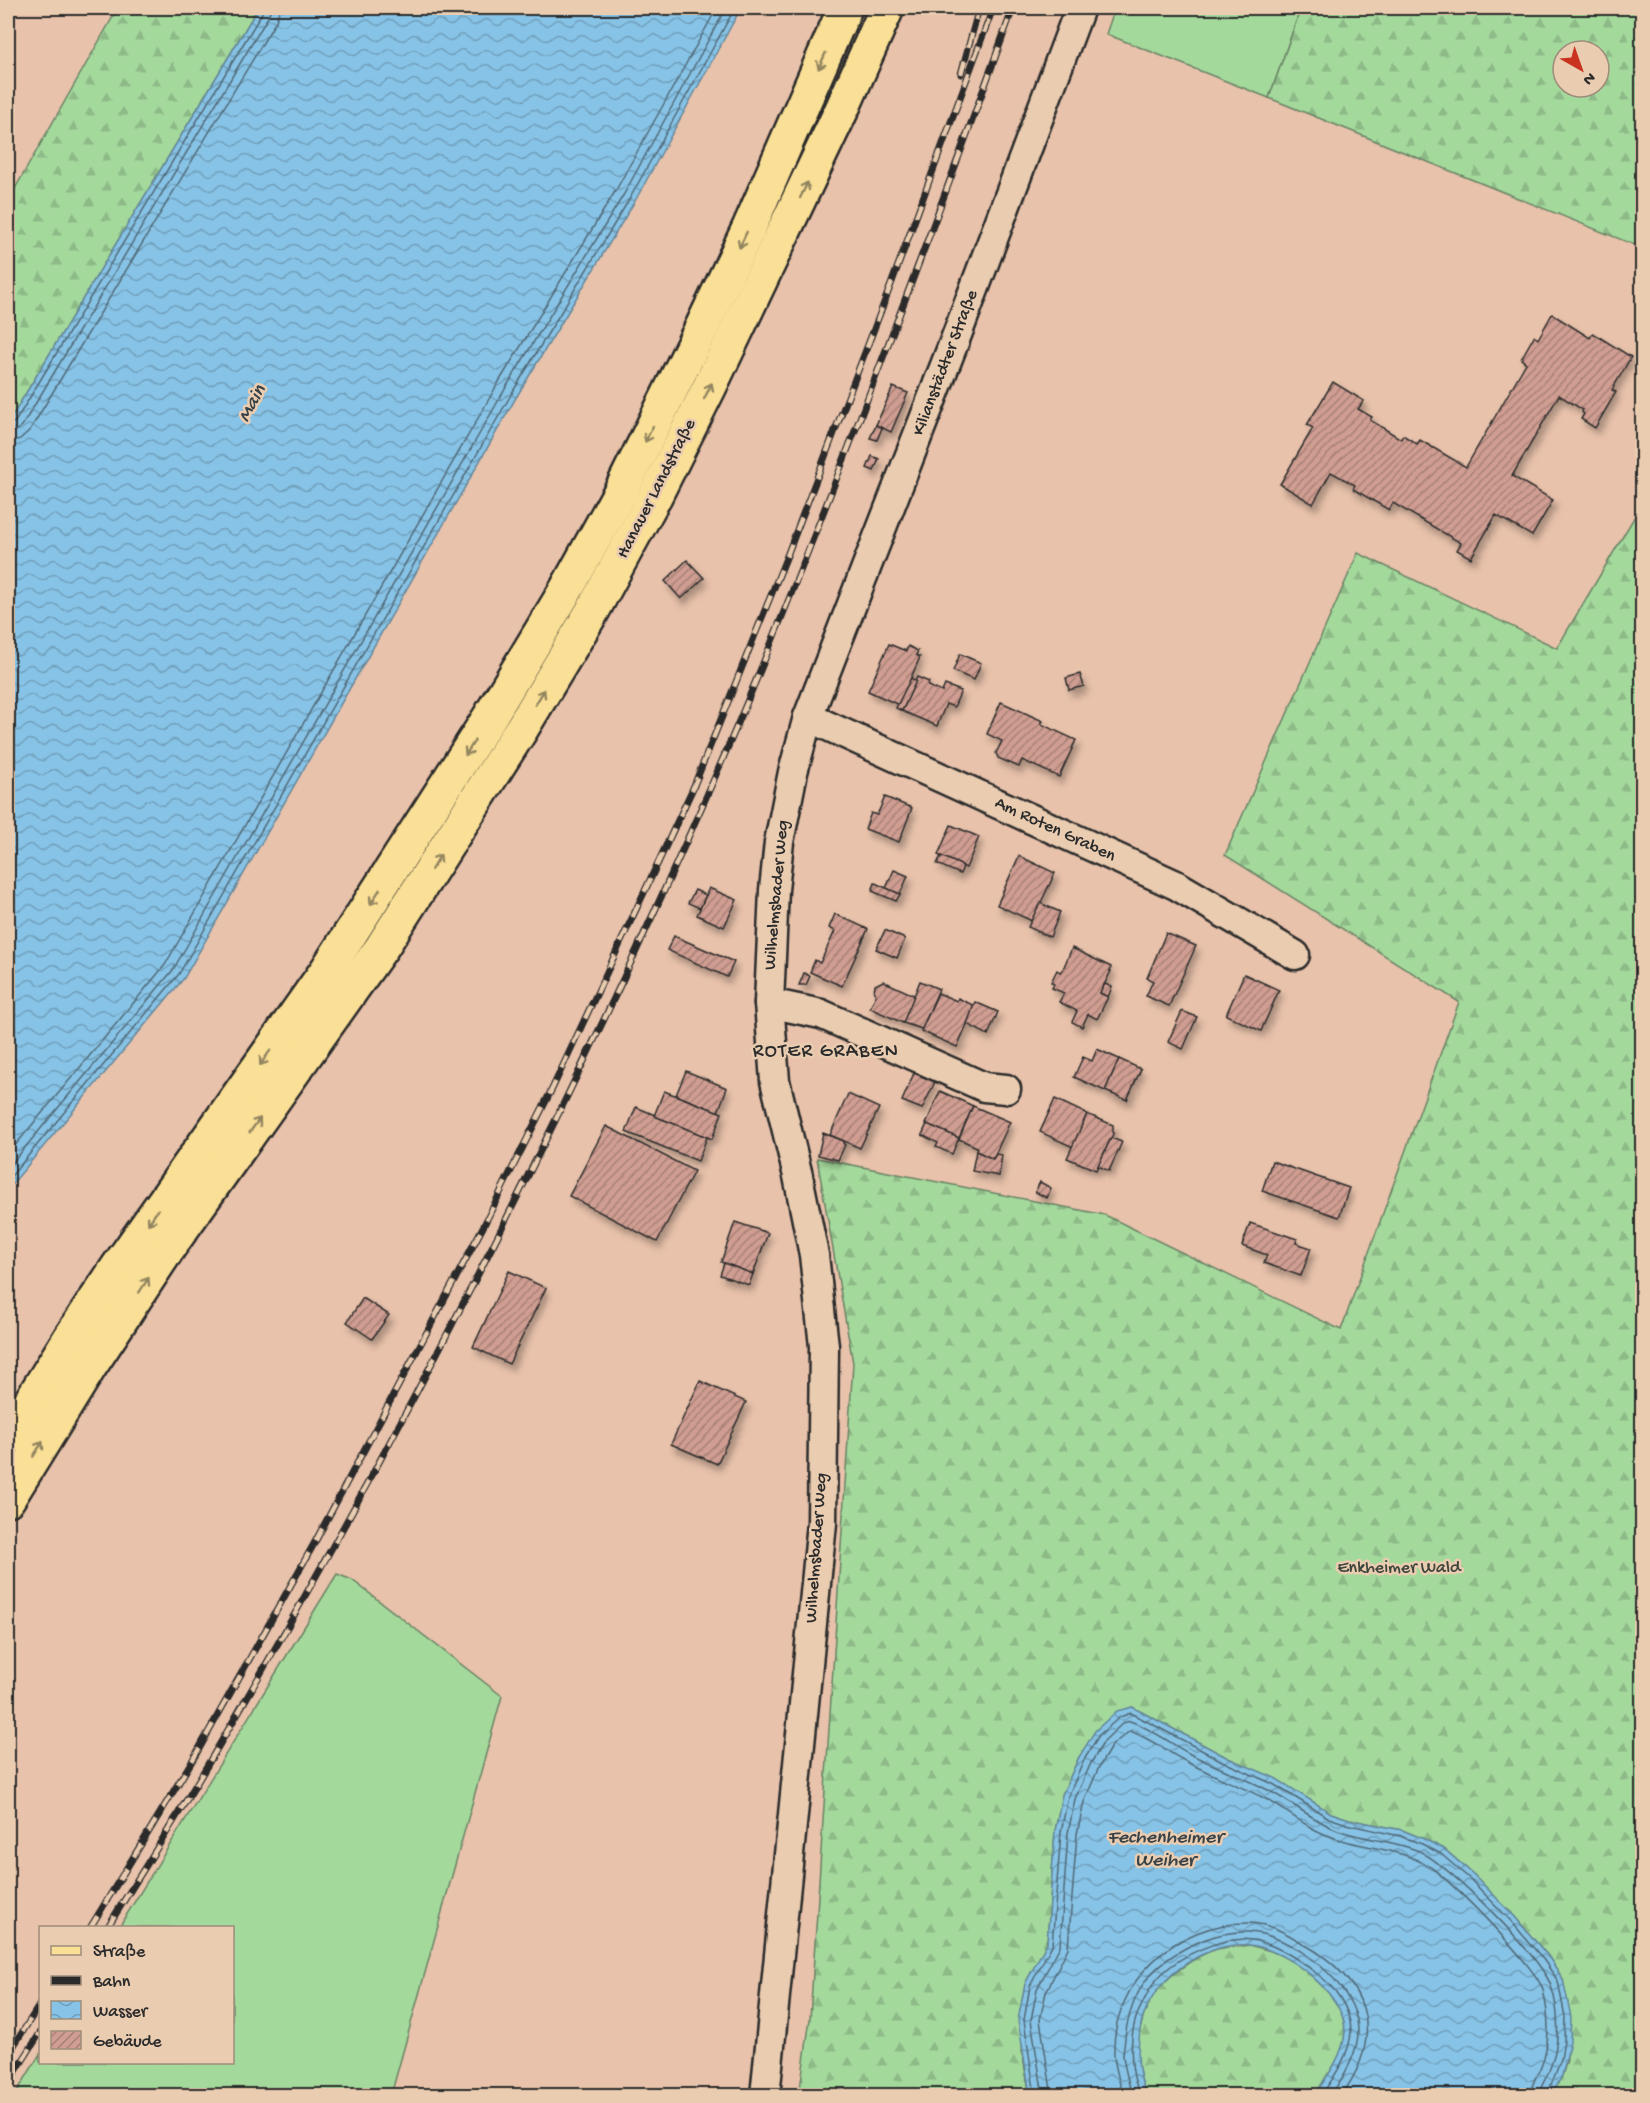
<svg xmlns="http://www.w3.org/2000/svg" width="1650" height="2103" viewBox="0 0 1650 2103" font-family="'Gochi Hand',sans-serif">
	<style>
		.grass { fill: #a4d99c; stroke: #688264; stroke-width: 1.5 }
		.forest { fill: url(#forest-firs); stroke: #688264; stroke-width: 1.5; fill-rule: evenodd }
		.water { fill: url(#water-waves); stroke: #62869b; stroke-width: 1.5 }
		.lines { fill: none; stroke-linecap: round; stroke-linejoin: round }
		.shore { stroke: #506876; stroke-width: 1.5 }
		.building { fill: url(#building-hatch); stroke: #2b2b2b; stroke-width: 1.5; filter: url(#shadow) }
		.minor-casing { stroke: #2b2b2b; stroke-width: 33 }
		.major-casing { stroke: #2b2b2b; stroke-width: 38 }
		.minor { stroke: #eaccb0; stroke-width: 28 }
		.major { stroke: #fadf96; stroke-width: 33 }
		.rail-casing { stroke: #2b2b2b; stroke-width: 7 }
		.rail { stroke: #eaccb0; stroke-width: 4.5; stroke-dasharray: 14; stroke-linecap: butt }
		.oneway { stroke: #928560 }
		.labels { text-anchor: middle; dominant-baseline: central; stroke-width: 5; stroke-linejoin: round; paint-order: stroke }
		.street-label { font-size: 18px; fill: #2b2b2b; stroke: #eaccb0 }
		.park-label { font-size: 18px; fill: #3d453c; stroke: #eaccb0 }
		.water-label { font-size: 20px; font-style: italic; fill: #394247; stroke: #eaccb0 }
		.neighbourhood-label { font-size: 20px; letter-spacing: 1.5px; fill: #2b2b2b; stroke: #eaccb0 }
	</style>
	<defs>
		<pattern id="forest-firs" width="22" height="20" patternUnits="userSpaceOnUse" patternTransform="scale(1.5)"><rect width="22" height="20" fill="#a4d99c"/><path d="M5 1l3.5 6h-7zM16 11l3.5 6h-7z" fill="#8dba87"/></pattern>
		<pattern id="water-waves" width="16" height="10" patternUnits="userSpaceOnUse" patternTransform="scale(1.5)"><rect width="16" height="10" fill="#87c3e6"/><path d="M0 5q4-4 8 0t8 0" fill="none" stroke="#6f9fbb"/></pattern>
		<pattern id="building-hatch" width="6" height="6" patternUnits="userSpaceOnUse" patternTransform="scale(1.5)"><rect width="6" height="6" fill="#cf9d91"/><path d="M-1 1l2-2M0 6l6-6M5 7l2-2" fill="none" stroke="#a88077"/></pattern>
		<filter id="shadow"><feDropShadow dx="3.5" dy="6" stdDeviation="3" flood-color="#0004"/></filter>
	</defs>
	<rect width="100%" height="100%" fill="#e8c2ab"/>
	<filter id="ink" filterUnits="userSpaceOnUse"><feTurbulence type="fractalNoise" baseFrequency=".0167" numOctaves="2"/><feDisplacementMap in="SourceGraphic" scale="12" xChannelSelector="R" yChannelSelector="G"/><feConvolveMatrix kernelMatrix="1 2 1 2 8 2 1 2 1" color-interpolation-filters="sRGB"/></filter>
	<g filter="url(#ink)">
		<!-- grass -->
		<g class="grass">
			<polygon points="1115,8 1301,8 1269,98 1106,34"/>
			<polygon points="337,1574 352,1580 502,1696 391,2095 15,2095 40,2054 40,2062 232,2062 232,1928 119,1927"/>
		</g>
		<!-- forest -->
		<g class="forest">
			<polygon points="118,8 258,8 8,423 8,201"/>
			<path d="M 1301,8 L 1642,8 L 1642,248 L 1269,98 ZM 1563,51 L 1599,51 L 1599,87 L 1563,87 Z"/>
			<polygon points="1642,504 1642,2095 1552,2095 1562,2076 1567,2060 1563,1979 1548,1956 1515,1917 1474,1875 1444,1849 1424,1839 1402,1830 1352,1820 1331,1813 1275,1779 1228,1758 1132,1707 1079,1757 1062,1795 1055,1831 1047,1943 1025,1984 1022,2054 1030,2095 799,2096 810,2019 853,1363 817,1158 1105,1215 1341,1330 1459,1002 1225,855 1358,553 1557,648"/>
			<path d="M 1249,1945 C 1256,1947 1264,1949 1271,1951 C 1300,1962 1344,1997 1345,2029 C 1346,2053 1327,2077 1314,2095 L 1148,2095 C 1139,2082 1136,2058 1138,2042 C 1143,2007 1152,1990 1180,1969 C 1192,1960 1203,1953 1217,1949 C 1227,1947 1238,1947 1249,1945 Z"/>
		</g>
		<!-- water -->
		<g class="water">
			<polygon points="258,8 741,8 635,201 517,396 184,978 8,1189 8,423"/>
			<path d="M 1132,1707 L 1228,1758 L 1275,1778 L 1331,1813 L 1352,1820 L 1402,1830 L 1424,1839 L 1444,1849 L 1474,1875 L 1515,1917 L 1548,1956 L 1563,1979 L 1571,2017 L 1570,2042 L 1562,2076 L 1552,2095 L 1314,2095 C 1327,2077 1344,2055 1345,2031 C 1345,1993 1284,1948 1249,1945 C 1203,1941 1146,1983 1140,2030 C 1137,2051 1136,2077 1148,2095 L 1030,2095 L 1018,2020 L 1025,1984 L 1047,1943 L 1055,1831 L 1062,1795 L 1079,1757 L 1095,1731 L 1117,1711 Z"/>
		</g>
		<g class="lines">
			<!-- shore -->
			<g class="shore">
				<polyline points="8,425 15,422 262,13 263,8"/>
				<polyline points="8,433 16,431 22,426 268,17 271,8"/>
				<polyline points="8,442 20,439 30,430 276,21 280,8"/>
				<polyline points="8,1154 165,965 497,385 616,190 717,8"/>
				<polyline points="8,1168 173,970 505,389 624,194 726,8"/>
				<polyline points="8,1180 179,974 512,393 630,198 735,8"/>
				<polyline points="1035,2096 1024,2020 1030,1986 1052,1945 1061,1832 1068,1797 1084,1760 1099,1735 1120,1717 1131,1713 1226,1763 1273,1784 1329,1818 1350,1825 1400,1836 1422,1844 1441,1854 1470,1879 1511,1921 1543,1959 1558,1981 1565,2017 1564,2041 1561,2059 1547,2096"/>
				<path d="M 1043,2096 L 1031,2020 L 1037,1989 L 1060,1946 L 1068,1833 L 1075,1799 L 1091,1763 L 1105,1740 L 1123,1723 L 1130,1721 C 1152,1729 1170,1743 1190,1754 C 1216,1767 1243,1777 1268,1790 C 1287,1800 1304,1813 1323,1823 C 1352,1840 1388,1838 1419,1851 C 1448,1864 1541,1956 1551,1986 C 1560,2012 1560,2045 1549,2071 C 1546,2079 1540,2086 1539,2096"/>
				<path d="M 1052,2096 L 1040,2020 L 1046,1992 L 1068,1948 L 1077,1834 L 1084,1802 L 1099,1767 L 1112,1745 L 1130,1731 C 1150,1738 1167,1752 1185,1761 C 1211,1775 1238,1785 1264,1798 C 1284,1808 1301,1824 1322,1833 C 1357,1849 1397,1846 1430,1867 C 1452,1881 1536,1967 1543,1990 C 1549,2015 1551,2042 1541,2066 C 1537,2076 1531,2084 1530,2096"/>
				<path d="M 1123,2096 C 1120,2083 1115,2068 1114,2055 C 1111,1981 1177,1922 1249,1923 C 1269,1923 1288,1934 1304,1944 C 1368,1981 1387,2033 1341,2096"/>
				<path d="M 1132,2096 C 1129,2083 1124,2068 1123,2055 C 1123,2049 1125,2043 1125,2037 C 1127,2022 1131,2007 1138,1993 C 1156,1957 1209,1930 1249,1932 C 1292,1934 1357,1985 1358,2029 C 1359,2053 1344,2077 1330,2096"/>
				<path d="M 1141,2096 C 1129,2075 1129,2037 1137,2015 C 1143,2002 1148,1990 1157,1979 C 1176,1957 1222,1935 1252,1940 C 1276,1944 1297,1958 1316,1973 C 1334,1986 1350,2007 1351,2030 C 1351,2053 1334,2077 1321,2096"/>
			</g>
		</g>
		<!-- building -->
		<g class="building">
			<polygon points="1552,314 1590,338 1593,333 1631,357 1612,390 1616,392 1595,428 1581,419 1584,414 1582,412 1583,410 1559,395 1512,476 1553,500 1532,536 1496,515 1471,558 1457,550 1461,543 1393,503 1389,510 1353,489 1355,485 1331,472 1313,504 1280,484 1313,428 1307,425 1333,382 1364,401 1358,409 1372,417 1370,420 1401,439 1403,435 1417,444 1420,440 1466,467 1526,363 1521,359 1534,336 1538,339"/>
			<polygon points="893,387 908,393 891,432 876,425"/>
			<polygon points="876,425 882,428 877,440 870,438"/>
			<polygon points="872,456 879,459 874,471 867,468"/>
			<polygon points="687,560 704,578 681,599 665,581"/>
			<polygon points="889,644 906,651 908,646 918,651 916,655 920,657 899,705 868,691"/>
			<polygon points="960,654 981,663 974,680 953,671"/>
			<polygon points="1080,674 1084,686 1069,690 1066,678"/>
			<polygon points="917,677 929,682 928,686 942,692 945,685 961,691 954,707 946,704 937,726 902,711"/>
			<polygon points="911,678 916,681 902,711 896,708"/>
			<polygon points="1001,702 1043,721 1041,724 1076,740 1059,777 1022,760 1019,767 998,758 996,753 1002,741 987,734"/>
			<polygon points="885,797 912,808 899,842 865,829 871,813 877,815"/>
			<polygon points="951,825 979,837 966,868 938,855"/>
			<polygon points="941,856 963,866 960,874 937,864"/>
			<polygon points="1019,856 1055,873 1032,921 997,905"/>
			<polygon points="894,870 908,876 900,894 886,888"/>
			<polygon points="875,883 900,894 896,901 872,891"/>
			<polygon points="709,888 737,900 724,927 697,915"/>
			<polygon points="695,890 706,895 700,908 688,903"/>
			<polygon points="1040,903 1060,912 1050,937 1028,927"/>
			<polygon points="835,914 868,929 842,986 810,972 815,960 820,963 835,931 829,928"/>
			<polygon points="885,930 905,939 897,958 876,949"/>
			<polygon points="1166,933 1196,946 1169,1006 1146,996 1153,981 1147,978"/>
			<polygon points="674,936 734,962 727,977 667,950"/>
			<polygon points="1072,948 1111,967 1110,971 1111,971 1100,993 1108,997 1097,1019 1088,1014 1082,1027 1072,1022 1077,1011 1059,1002 1064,993 1052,988 1054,984 1051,982 1057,970 1060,972 1063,969"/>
			<polygon points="804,973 810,976 806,985 799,985"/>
			<polygon points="1244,974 1279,990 1261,1031 1226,1015"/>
			<polygon points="883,981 916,996 903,1023 870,1008 876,995 874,990 875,985"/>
			<polygon points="920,981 939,989 922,1029 903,1023"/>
			<polygon points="1105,984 1112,987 1108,997 1100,993"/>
			<polygon points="938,993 957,1001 958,998 975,1006 957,1047 921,1031"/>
			<polygon points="975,1002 998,1012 988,1035 967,1024"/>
			<polygon points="1182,1011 1197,1017 1183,1049 1168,1042"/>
			<polygon points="1097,1049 1119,1059 1105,1091 1074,1077 1083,1057 1092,1061"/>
			<polygon points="1119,1059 1141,1069 1127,1100 1105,1091"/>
			<polygon points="686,1071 727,1088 718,1112 676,1095"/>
			<polygon points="914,1073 935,1082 922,1109 902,1101"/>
			<polygon points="664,1091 722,1113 712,1139 654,1116"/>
			<polygon points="940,1091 973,1106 959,1138 926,1124"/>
			<polygon points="848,1094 879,1108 860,1148 830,1135"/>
			<polygon points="1055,1099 1087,1114 1073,1147 1040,1132"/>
			<polygon points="973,1106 1010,1122 993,1159 976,1151 977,1147 959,1139"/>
			<polygon points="636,1107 655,1115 654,1116 707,1137 698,1161 626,1132"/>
			<polygon points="1087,1114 1113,1125 1113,1134 1096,1170 1067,1158"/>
			<polygon points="927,1124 959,1138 952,1154 936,1147 938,1143 922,1135"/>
			<polygon points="606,1126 694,1171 657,1242 569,1196"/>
			<polygon points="823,1133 844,1141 843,1143 845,1145 838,1160 818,1155"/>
			<polygon points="1111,1138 1122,1142 1109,1171 1098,1166"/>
			<polygon points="976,1151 993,1159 996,1154 1002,1155 999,1176 972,1171"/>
			<polygon points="1272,1161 1349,1188 1339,1217 1262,1191"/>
			<polygon points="1040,1182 1051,1188 1047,1198 1035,1192"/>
			<polygon points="735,1222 768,1233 753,1274 721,1262"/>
			<polygon points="1250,1223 1297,1239 1296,1243 1311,1248 1301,1276 1264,1263 1267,1255 1242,1246"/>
			<polygon points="724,1263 753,1274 749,1285 720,1275"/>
			<polygon points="509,1271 546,1288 509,1364 473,1347"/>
			<polygon points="363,1298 389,1315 372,1339 347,1322"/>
			<polygon points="700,1381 746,1402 717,1464 671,1444"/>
		</g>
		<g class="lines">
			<defs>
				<g id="minor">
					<polyline points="808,717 1176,885 1295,955"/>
					<polyline points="769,1003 821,1014 984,1087 1006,1089"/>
					<polyline points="765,2096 822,1523 824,1346 814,1255 798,1176 775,1081 769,1003 774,890 779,842 793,772 808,717 958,332 1080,8"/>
				</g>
				<g id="major">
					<polyline points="8,1438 70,1338 117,1268 327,970 489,718 566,590 623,487 703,325 749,228 845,8"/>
					<polyline points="8,1499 89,1368 169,1247 382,947 522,728 593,610 654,498 710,386 843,107 887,8"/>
				</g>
			</defs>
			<!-- minor casing -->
			<use href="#minor" class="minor-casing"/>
			<!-- major casing -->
			<use href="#major" class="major-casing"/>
			<!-- minor -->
			<use href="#minor" class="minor"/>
			<!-- major -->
			<use href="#major" class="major"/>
			<defs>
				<g id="rail">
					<polyline points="961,74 979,8"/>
					<polyline points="90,1928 195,1756 315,1542 483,1227 553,1087 693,788 730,697 788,553 892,282 993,8"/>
					<path d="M 107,1928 C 141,1873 176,1819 208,1764 C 393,1451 560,1127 707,795 C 762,671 811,544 860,418 C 912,282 964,145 1013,8"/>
					<polyline points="8,2055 40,2004"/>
					<polyline points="8,2084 40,2033"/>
				</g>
			</defs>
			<!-- rail casing -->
			<use href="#rail" class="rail-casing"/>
			<!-- rail -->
			<use href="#rail" class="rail"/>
		</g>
		<!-- one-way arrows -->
		<defs><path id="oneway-shaft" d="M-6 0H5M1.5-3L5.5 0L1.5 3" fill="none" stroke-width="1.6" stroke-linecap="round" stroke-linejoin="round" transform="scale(1.5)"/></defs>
		<g class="oneway">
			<use href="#oneway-shaft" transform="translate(822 61) rotate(114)"/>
			<use href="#oneway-shaft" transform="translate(804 190) rotate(-64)"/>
			<use href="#oneway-shaft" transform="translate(743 240) rotate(115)"/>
			<use href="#oneway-shaft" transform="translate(708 391) rotate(-64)"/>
			<use href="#oneway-shaft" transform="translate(649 434) rotate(116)"/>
			<use href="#oneway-shaft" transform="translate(540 697) rotate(-59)"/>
			<use href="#oneway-shaft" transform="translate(470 748) rotate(122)"/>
			<use href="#oneway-shaft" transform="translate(436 862) rotate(-58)"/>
			<use href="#oneway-shaft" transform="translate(375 897) rotate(123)"/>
			<use href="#oneway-shaft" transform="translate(265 1058) rotate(125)"/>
			<use href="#oneway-shaft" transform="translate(255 1125) rotate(-54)"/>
			<use href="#oneway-shaft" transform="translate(153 1217) rotate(124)"/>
			<use href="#oneway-shaft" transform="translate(144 1285) rotate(-57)"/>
			<use href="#oneway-shaft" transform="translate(38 1449) rotate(-58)"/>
		</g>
	</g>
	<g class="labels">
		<!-- street labels -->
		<g class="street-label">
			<text transform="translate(946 363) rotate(-69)">Kilianstädter Straße</text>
			<text transform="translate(657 489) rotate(-63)">Hanauer Landstraße</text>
			<text transform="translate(1055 830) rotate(25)">Am Roten Graben</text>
			<text transform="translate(777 895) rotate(-85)">Wilhelmsbader Weg</text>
			<text transform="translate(817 1548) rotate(-86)">Wilhelmsbader Weg</text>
		</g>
		<!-- park labels -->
		<g class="park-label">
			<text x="1399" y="1568">Enkheimer Wald</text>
		</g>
		<!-- water labels -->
		<g class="water-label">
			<text transform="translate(253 404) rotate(-62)">Main</text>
			<text x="1165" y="1838">Fechenheimer<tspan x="1165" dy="23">Weiher</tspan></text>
		</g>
		<!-- neighbourhood labels -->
		<g class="neighbourhood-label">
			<text x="826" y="1052">ROTER GRABEN</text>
		</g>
	</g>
	<!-- margin -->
	<rect width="1650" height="2103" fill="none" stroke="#eaccb0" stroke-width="30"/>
	<rect x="15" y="15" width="1620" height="2073" fill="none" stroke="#2b2b2b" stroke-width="2" filter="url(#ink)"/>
	<!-- legend -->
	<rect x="39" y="1926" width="195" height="138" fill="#eaccb0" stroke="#9e8c7b" stroke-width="1.5"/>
	<rect x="51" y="1946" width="30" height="9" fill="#fadf96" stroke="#9e8c7b" stroke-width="1.5"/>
	<text x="93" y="1956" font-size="18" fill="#2b2b2b">Straße</text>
	<rect x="51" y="1976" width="30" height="9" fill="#2b2b2b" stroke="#9e8c7b" stroke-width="1.5"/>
	<text x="93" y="1986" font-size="18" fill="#2b2b2b">Bahn</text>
	<rect x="51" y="2001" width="30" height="18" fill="url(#water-waves)" stroke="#9e8c7b" stroke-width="1.5"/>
	<text x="93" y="2016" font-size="18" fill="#2b2b2b">Wasser</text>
	<rect x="51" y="2031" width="30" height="18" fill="url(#building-hatch)" stroke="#9e8c7b" stroke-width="1.5"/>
	<text x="93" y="2046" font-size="18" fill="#2b2b2b">Gebäude</text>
	<!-- north arrow -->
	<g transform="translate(1581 69) rotate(140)"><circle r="28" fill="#eaccb0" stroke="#9e8c7b" stroke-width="1.5"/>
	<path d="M0-4.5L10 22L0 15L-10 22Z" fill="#c8321e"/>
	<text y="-9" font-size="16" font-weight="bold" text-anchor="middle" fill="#2b2b2b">N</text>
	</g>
</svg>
